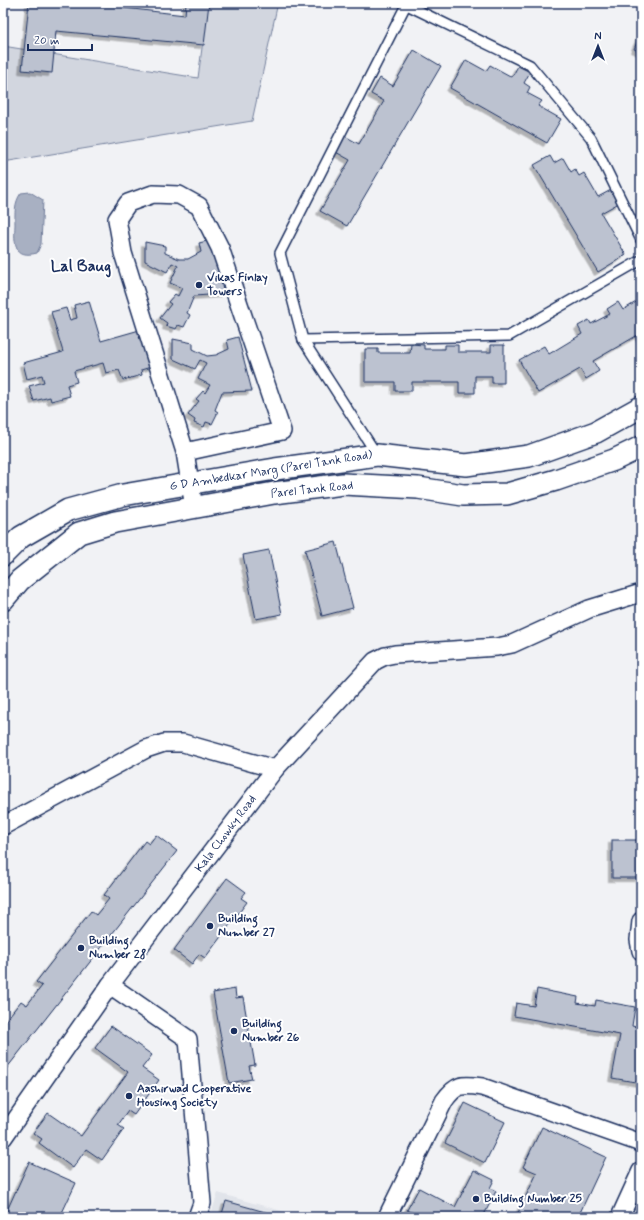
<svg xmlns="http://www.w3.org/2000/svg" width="644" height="1220" viewBox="0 0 644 1220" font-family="Mynerve,sans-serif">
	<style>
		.built { fill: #e1e4ea }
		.green { fill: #d2d6df; stroke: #76829e }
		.water { fill: #a8b0c2; stroke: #707c9a }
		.building { fill: #bcc2d0; stroke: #1b2f5e; filter: url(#shadow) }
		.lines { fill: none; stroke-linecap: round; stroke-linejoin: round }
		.service-casing { stroke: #1b2f5e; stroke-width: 12 }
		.minor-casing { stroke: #1b2f5e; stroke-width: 20 }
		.tertiary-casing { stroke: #1b2f5e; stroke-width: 24 }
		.service { stroke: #fff; stroke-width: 9 }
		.minor { stroke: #fff; stroke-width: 17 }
		.tertiary { stroke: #fff; stroke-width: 21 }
		.poi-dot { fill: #1b2f5e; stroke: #fff; stroke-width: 1.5 }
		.labels { text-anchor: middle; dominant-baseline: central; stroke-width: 4; stroke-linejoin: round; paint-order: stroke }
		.poi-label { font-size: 12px; font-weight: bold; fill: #1b2f5e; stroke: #fff; text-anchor: start }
		.street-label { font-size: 12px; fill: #1b2f5e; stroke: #fff }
		.district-label { font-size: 16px; font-weight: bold; fill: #1b2f5e; stroke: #fff }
	</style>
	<defs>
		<filter id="shadow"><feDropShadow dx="-3.5" dy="3.5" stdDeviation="0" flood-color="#0004"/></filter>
	</defs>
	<rect width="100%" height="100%" fill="#f1f2f5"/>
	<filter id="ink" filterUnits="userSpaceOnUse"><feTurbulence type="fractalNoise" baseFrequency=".025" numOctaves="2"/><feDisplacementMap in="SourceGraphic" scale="8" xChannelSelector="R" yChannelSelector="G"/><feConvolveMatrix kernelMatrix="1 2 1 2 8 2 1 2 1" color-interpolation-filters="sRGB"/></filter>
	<g filter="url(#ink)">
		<!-- built -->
		<polygon class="built" points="218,1193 303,1217 210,1217"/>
		<!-- green -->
		<polygon class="green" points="208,3 282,3 277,7 252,121 3,162 3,46 198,78"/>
		<!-- water -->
		<path class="water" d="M 30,192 L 43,200 L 41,244 L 37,253 C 14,259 14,243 15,225 C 15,213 14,203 21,193 Z"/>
		<!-- building -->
		<g class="building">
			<polygon points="29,3 96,5 96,3 125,3 124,8 185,15 186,3 209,3 204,45 56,31 52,73 22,70"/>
			<polygon points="641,33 641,52 634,49"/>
			<polygon points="414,50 441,66 347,226 320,211 350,160 334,151 343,135 359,144 384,101 371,94 380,78 393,86"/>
			<polygon points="466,60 486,71 490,65 512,77 518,66 530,72 524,83 530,87 527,93 542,101 538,106 561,119 547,143 450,88"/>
			<polygon points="550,156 554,163 563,158 571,172 575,169 579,176 584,173 598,197 611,190 619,203 601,213 626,255 598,272 534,165"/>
			<polygon points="211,240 224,294 194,296 187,313 190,315 184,327 178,325 176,329 166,326 167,323 160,318 171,304 168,302 175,294 178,296 182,288 170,283 178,266 172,263 167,272 145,261 145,242 165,246 165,253 179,259 188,259 201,252 199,243"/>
			<polygon points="641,299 641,340 638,335 593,361 599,371 586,379 580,369 538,393 519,360 544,346 549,354 582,334 578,326 589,320 591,324 610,314 607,309 618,302 623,310"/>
			<polygon points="89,301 101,341 143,329 154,366 141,370 142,375 123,380 119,370 106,373 103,363 74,371 77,382 67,385 70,396 51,401 50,397 34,401 29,386 44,382 42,375 27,379 23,363 63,352 51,312 66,308 70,320 77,318 74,305"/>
			<polygon points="238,337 252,391 222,392 215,410 218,412 212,424 206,422 204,427 194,423 195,420 188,415 199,401 196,399 203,391 205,393 210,385 198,379 206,363 200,360 195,369 173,359 173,339 193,343 193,349 207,356 216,355 229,349 227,340"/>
			<polygon points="411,344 424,345 424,349 445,349 445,345 458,345 458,352 491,352 491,345 504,345 504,383 492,383 492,376 475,376 475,393 459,393 459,382 412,382 412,391 395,391 395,382 365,382 365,349 378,349 378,353 410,353"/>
			<polygon points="336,542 353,608 322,616 305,550"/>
			<polygon points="269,550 282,614 256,619 243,555"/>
			<polygon points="156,835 177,851 3,1073 3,1024 21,1001 27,1005 42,986 36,982 91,911 96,915 109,899 104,895 145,841 149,844"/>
			<rect x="612" y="840" width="26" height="38"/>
			<polygon points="227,878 246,892 241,898 247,902 205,958 199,954 192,964 174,950"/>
			<polygon points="235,989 236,998 243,997 255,1065 249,1066 252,1079 229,1083 213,993"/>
			<polygon points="537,989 578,997 577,1003 595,1006 596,1000 635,1007 632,1026 641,1028 641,1083 612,1078 620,1035 514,1016 516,1003 534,1006"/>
			<polygon points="111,1026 152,1055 142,1068 159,1080 134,1115 128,1111 118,1125 124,1129 102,1160 86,1149 73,1168 39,1143 42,1139 33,1133 48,1113 81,1136 128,1072 95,1048"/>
			<polygon points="465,1103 505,1122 485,1163 445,1143"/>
			<polygon points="542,1127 606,1157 578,1217 516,1217 537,1173 523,1167"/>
			<polygon points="29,1162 76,1183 60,1217 4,1217"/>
			<polygon points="474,1170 494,1180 490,1188 496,1191 483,1217 415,1217 416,1214 407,1210 419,1188 455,1207"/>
			<polygon points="226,1201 283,1217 221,1217"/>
		</g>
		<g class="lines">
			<defs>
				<g id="service">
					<polyline points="407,5 530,65 591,138 641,240"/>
					<polyline points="303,340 509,336 641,260"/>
					<polyline points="377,455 303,340 280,253 407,3"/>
				</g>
				<g id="minor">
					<polyline points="185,452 282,431 220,248 199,206 179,195 153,194 128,203 117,219 123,253 185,452 194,508"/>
					<polyline points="3,826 146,749 164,743 183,743 275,769"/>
					<polyline points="641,921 639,940 641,951"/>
					<polyline points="110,985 188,1039 202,1203 197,1217"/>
					<polyline points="3,1138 110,985 275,769 375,661 385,656 395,654 497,647 512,644 589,609 641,593"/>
					<path d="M 387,1217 L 444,1101 C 456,1084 462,1084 482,1087 L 641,1143"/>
					<polyline points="620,1217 641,1171"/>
				</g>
				<g id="tertiary">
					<polyline points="3,555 21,537 68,510 123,495 275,469 377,455 466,465 529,456 596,432 641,407"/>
					<polyline points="3,600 20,580 79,533 115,522 274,493 343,484 418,488 463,495 507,494 556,480 614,460 641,447"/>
				</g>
			</defs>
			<!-- service casing -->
			<use href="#service" class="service-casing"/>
			<!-- minor casing -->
			<use href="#minor" class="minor-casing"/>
			<!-- tertiary casing -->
			<use href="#tertiary" class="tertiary-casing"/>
			<!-- service -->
			<use href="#service" class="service"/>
			<!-- minor -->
			<use href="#minor" class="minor"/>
			<!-- tertiary -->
			<use href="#tertiary" class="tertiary"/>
		</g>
	</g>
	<!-- markers -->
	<g class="poi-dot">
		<circle cx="199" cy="285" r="4"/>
		<circle cx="210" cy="926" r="4"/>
		<circle cx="81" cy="948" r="4"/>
		<circle cx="234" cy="1031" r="4"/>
		<circle cx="129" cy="1096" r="4"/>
		<circle cx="476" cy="1199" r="4"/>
	</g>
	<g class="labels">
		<!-- poi labels -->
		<g class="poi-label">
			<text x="207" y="278">Vikas Finlay<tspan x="207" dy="14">Towers</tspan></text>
			<text x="218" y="919">Building<tspan x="218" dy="14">Number 27</tspan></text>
			<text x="89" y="941">Building<tspan x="89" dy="14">Number 28</tspan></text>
			<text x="242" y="1024">Building<tspan x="242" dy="14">Number 26</tspan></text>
			<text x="137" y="1089">Aashirwad Cooperative<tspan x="137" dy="14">Housing Society</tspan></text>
			<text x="484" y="1199">Building Number 25</text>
		</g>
		<!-- street labels -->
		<g class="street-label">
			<text transform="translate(271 471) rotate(-9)">G D Ambedkar Marg (Parel Tank Road)</text>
			<text transform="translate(312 490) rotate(-6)">Parel Tank Road</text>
			<text transform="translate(226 834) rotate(-53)">Kala Chowky Road</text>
		</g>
		<!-- district labels -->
		<g class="district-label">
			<text x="81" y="266">Lal Baug</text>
		</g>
	</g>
	<!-- margin -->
	<rect width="644" height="1220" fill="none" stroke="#fff" stroke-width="16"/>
	<rect x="8" y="8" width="628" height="1204" fill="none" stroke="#1b2f5e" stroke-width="1.5" filter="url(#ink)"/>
	<!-- north arrow -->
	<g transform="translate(598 46)" stroke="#ffffff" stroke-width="3" paint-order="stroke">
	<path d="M0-3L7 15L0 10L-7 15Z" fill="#1b2f5e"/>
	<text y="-6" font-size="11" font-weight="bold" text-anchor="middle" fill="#1b2f5e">N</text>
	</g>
	<!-- scale -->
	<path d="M28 44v6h64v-6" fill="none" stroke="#1b2f5e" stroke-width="2"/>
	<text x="34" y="44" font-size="12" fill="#1b2f5e" stroke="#ffffff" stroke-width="3" paint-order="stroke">20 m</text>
</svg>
